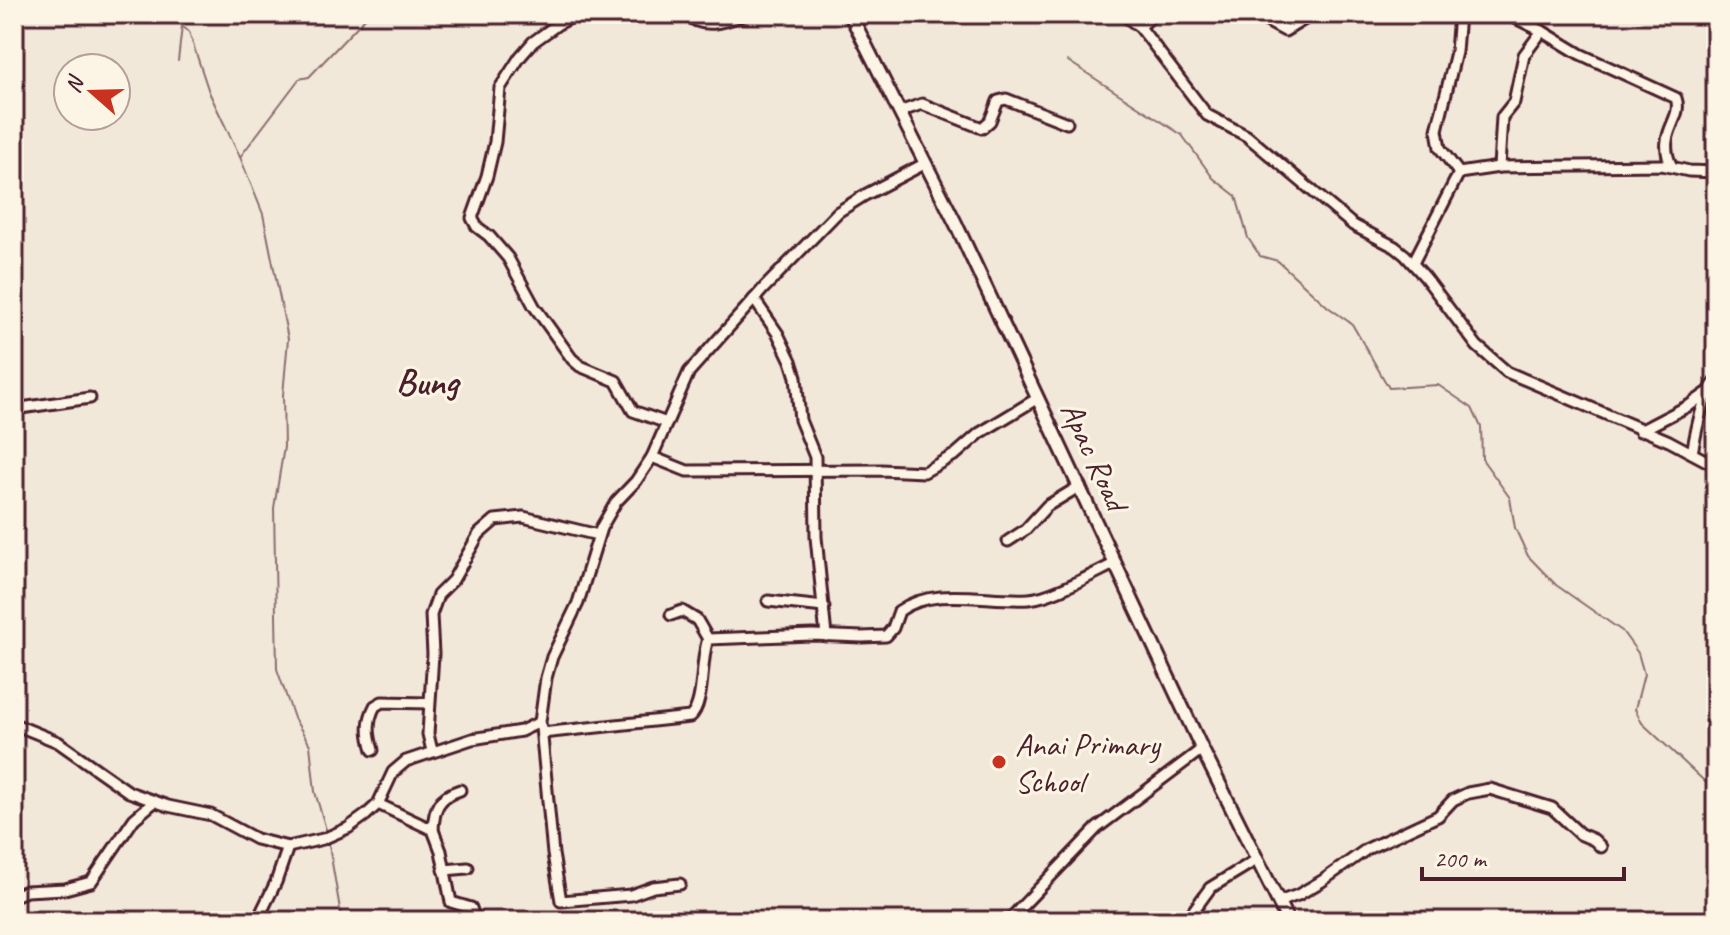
<svg xmlns="http://www.w3.org/2000/svg" width="1730" height="935" viewBox="0 0 1730 935" font-family="Caveat,sans-serif">
	<style>
		.lines { fill: none; stroke-linecap: round; stroke-linejoin: round }
		.stream { stroke: #8b6d6f; stroke-width: 2 }
		.minor-casing { stroke: #4a1f2b; stroke-width: 15 }
		.major-casing { stroke: #4a1f2b; stroke-width: 17 }
		.minor { stroke: #fcf5e5; stroke-width: 9 }
		.major { stroke: #fcf5e5; stroke-width: 11 }
		.poi-dot { fill: #c8321e; stroke: #fcf5e5; stroke-width: 3 }
		.labels { text-anchor: middle; dominant-baseline: central; stroke-width: 6; stroke-linejoin: round; paint-order: stroke }
		.street-label { font-size: 32px; fill: #4a1f2b; stroke: #fcf5e5 }
		.poi-label { font-size: 32px; fill: #4a1f2b; stroke: #fcf5e5; text-anchor: start }
		.quarter-label { font-size: 36px; font-weight: bold; fill: #4a1f2b; stroke: #fcf5e5 }
	</style>
	<rect width="100%" height="100%" fill="#f1e8da"/>
	<filter id="ink" filterUnits="userSpaceOnUse"><feTurbulence type="fractalNoise" baseFrequency=".0125" numOctaves="2"/><feDisplacementMap in="SourceGraphic" scale="16" xChannelSelector="R" yChannelSelector="G"/><feConvolveMatrix kernelMatrix="1 2 1 2 8 2 1 2 1" color-interpolation-filters="sRGB"/></filter>
	<g filter="url(#ink)">
		<g class="lines">
			<!-- stream -->
			<g class="stream">
				<polyline points="178,14 182,26 178,61"/>
				<polyline points="182,26 189,32 209,92 240,157 299,79 309,77 369,14"/>
				<polyline points="1068,61 1182,135 1213,178 1236,196 1248,238 1260,256 1278,261 1328,307 1352,324 1389,388 1438,385 1472,408 1481,427 1482,459 1510,498 1515,528 1528,556 1556,585 1622,631 1638,653 1644,674 1635,709 1642,723 1716,792"/>
				<polyline points="240,157 263,214 288,339 283,395 284,447 274,508 277,669 294,718 310,745 315,792 327,833"/>
				<polyline points="328,839 342,921"/>
			</g>
			<defs>
				<g id="minor">
					<polyline points="578,14 558,24 533,42 520,57 500,88 495,142 487,176 472,218 477,227 489,236 508,258 534,306 572,359 580,366 616,381 633,411 667,423"/>
					<path d="M 686,14 C 703,31 727,21 747,14"/>
					<polyline points="1122,14 1140,27 1207,115 1247,136 1353,225 1395,247 1405,255 1425,277 1477,346 1507,372 1669,441 1716,466"/>
					<polyline points="1254,14 1285,31 1313,14"/>
					<polyline points="1459,14 1456,52 1437,130 1440,148 1459,173"/>
					<path d="M 1507,14 L 1542,31 L 1580,54 L 1676,98 C 1684,120 1655,133 1672,167"/>
					<polyline points="1140,27 1154,14"/>
					<polyline points="899,112 922,104 982,128 990,121 998,101 1006,99 1067,123"/>
					<polyline points="1499,167 1502,117 1514,102 1524,55 1542,31"/>
					<polyline points="1413,263 1459,173 1499,167 1662,165 1689,171 1716,172"/>
					<polyline points="754,299 778,334 791,361 796,377 800,420 815,457 816,537 826,636"/>
					<polyline points="14,409 90,398"/>
					<polyline points="1640,431 1690,405 1707,393"/>
					<path d="M 1692,453 C 1697,427 1701,402 1716,380"/>
					<polyline points="652,457 687,471 881,470 924,472 956,454 980,433 1038,398"/>
					<polyline points="1008,541 1025,530 1047,506 1080,486"/>
					<polyline points="768,601 824,607"/>
					<polyline points="671,615 682,611 697,620 708,639"/>
					<polyline points="14,724 58,742 129,792 168,806 211,815 256,839 288,847 323,839 348,828 366,815 378,804 393,772 406,761 472,739 521,731 540,722 546,678 552,657 578,603 601,528 616,502 636,481 652,457 689,372 764,288 838,212 865,195 926,163"/>
					<polyline points="541,727 553,854 561,901 631,895 653,887 680,884"/>
					<path d="M 542,733 L 690,717 C 705,705 700,660 708,639 L 812,635 L 862,637 L 886,636 L 893,628 L 899,611 C 935,585 987,602 1029,599 C 1052,597 1093,574 1116,563"/>
					<path d="M 373,750 C 368,734 367,721 375,706 L 382,702 L 429,703"/>
					<polyline points="432,751 428,734 433,654 431,615 438,595 453,580 479,534 495,520 523,517 598,535"/>
					<polyline points="378,804 433,830 441,851 451,902 471,908 475,921"/>
					<path d="M 433,830 C 434,808 438,797 460,790"/>
					<polyline points="444,870 468,868"/>
					<polyline points="14,896 26,891 65,889 91,882 134,819 154,802"/>
					<polyline points="1278,902 1298,895 1322,881 1367,849 1438,816 1453,800 1468,793 1490,789 1552,808 1580,834 1594,840 1601,847"/>
					<polyline points="257,921 276,882 288,847"/>
					<polyline points="1008,921 1097,828 1202,749"/>
					<polyline points="1186,921 1210,888 1256,860"/>
				</g>
				<polyline id="major" points="850,14 956,224 1202,749 1288,921"/>
			</defs>
			<!-- minor casing -->
			<use href="#minor" class="minor-casing"/>
			<!-- major casing -->
			<use href="#major" class="major-casing"/>
			<!-- minor -->
			<use href="#minor" class="minor"/>
			<!-- major -->
			<use href="#major" class="major"/>
		</g>
	</g>
	<!-- markers -->
	<circle class="poi-dot" cx="999" cy="762" r="8"/>
	<g class="labels">
		<!-- street labels -->
		<g class="street-label">
			<text transform="translate(1094 456) rotate(65)">Apac Road</text>
		</g>
		<!-- poi labels -->
		<g class="poi-label">
			<text x="1015" y="744">Anai Primary<tspan x="1015" dy="37">School</tspan></text>
		</g>
		<!-- quarter labels -->
		<g class="quarter-label">
			<text x="427" y="382">Bung</text>
		</g>
	</g>
	<!-- margin -->
	<rect width="1730" height="935" fill="none" stroke="#fcf5e5" stroke-width="48"/>
	<rect x="24" y="24" width="1682" height="887" fill="none" stroke="#4a1f2b" stroke-width="3" filter="url(#ink)"/>
	<!-- north arrow -->
	<g transform="translate(92 92) rotate(290)"><circle r="38" fill="#fcf5e5" stroke="#b59f9b" stroke-width="2"/>
	<path d="M0-6L14 30L0 20L-14 30Z" fill="#c8321e"/>
	<text y="-12" font-size="22" font-weight="bold" text-anchor="middle" fill="#4a1f2b">N</text>
	</g>
	<!-- scale -->
	<path d="M1422 867v12h202v-12" fill="none" stroke="#4a1f2b" stroke-width="4"/>
	<text x="1434" y="867" font-size="24" fill="#4a1f2b" stroke="#fcf5e5" stroke-width="6" paint-order="stroke">200 m</text>
</svg>
